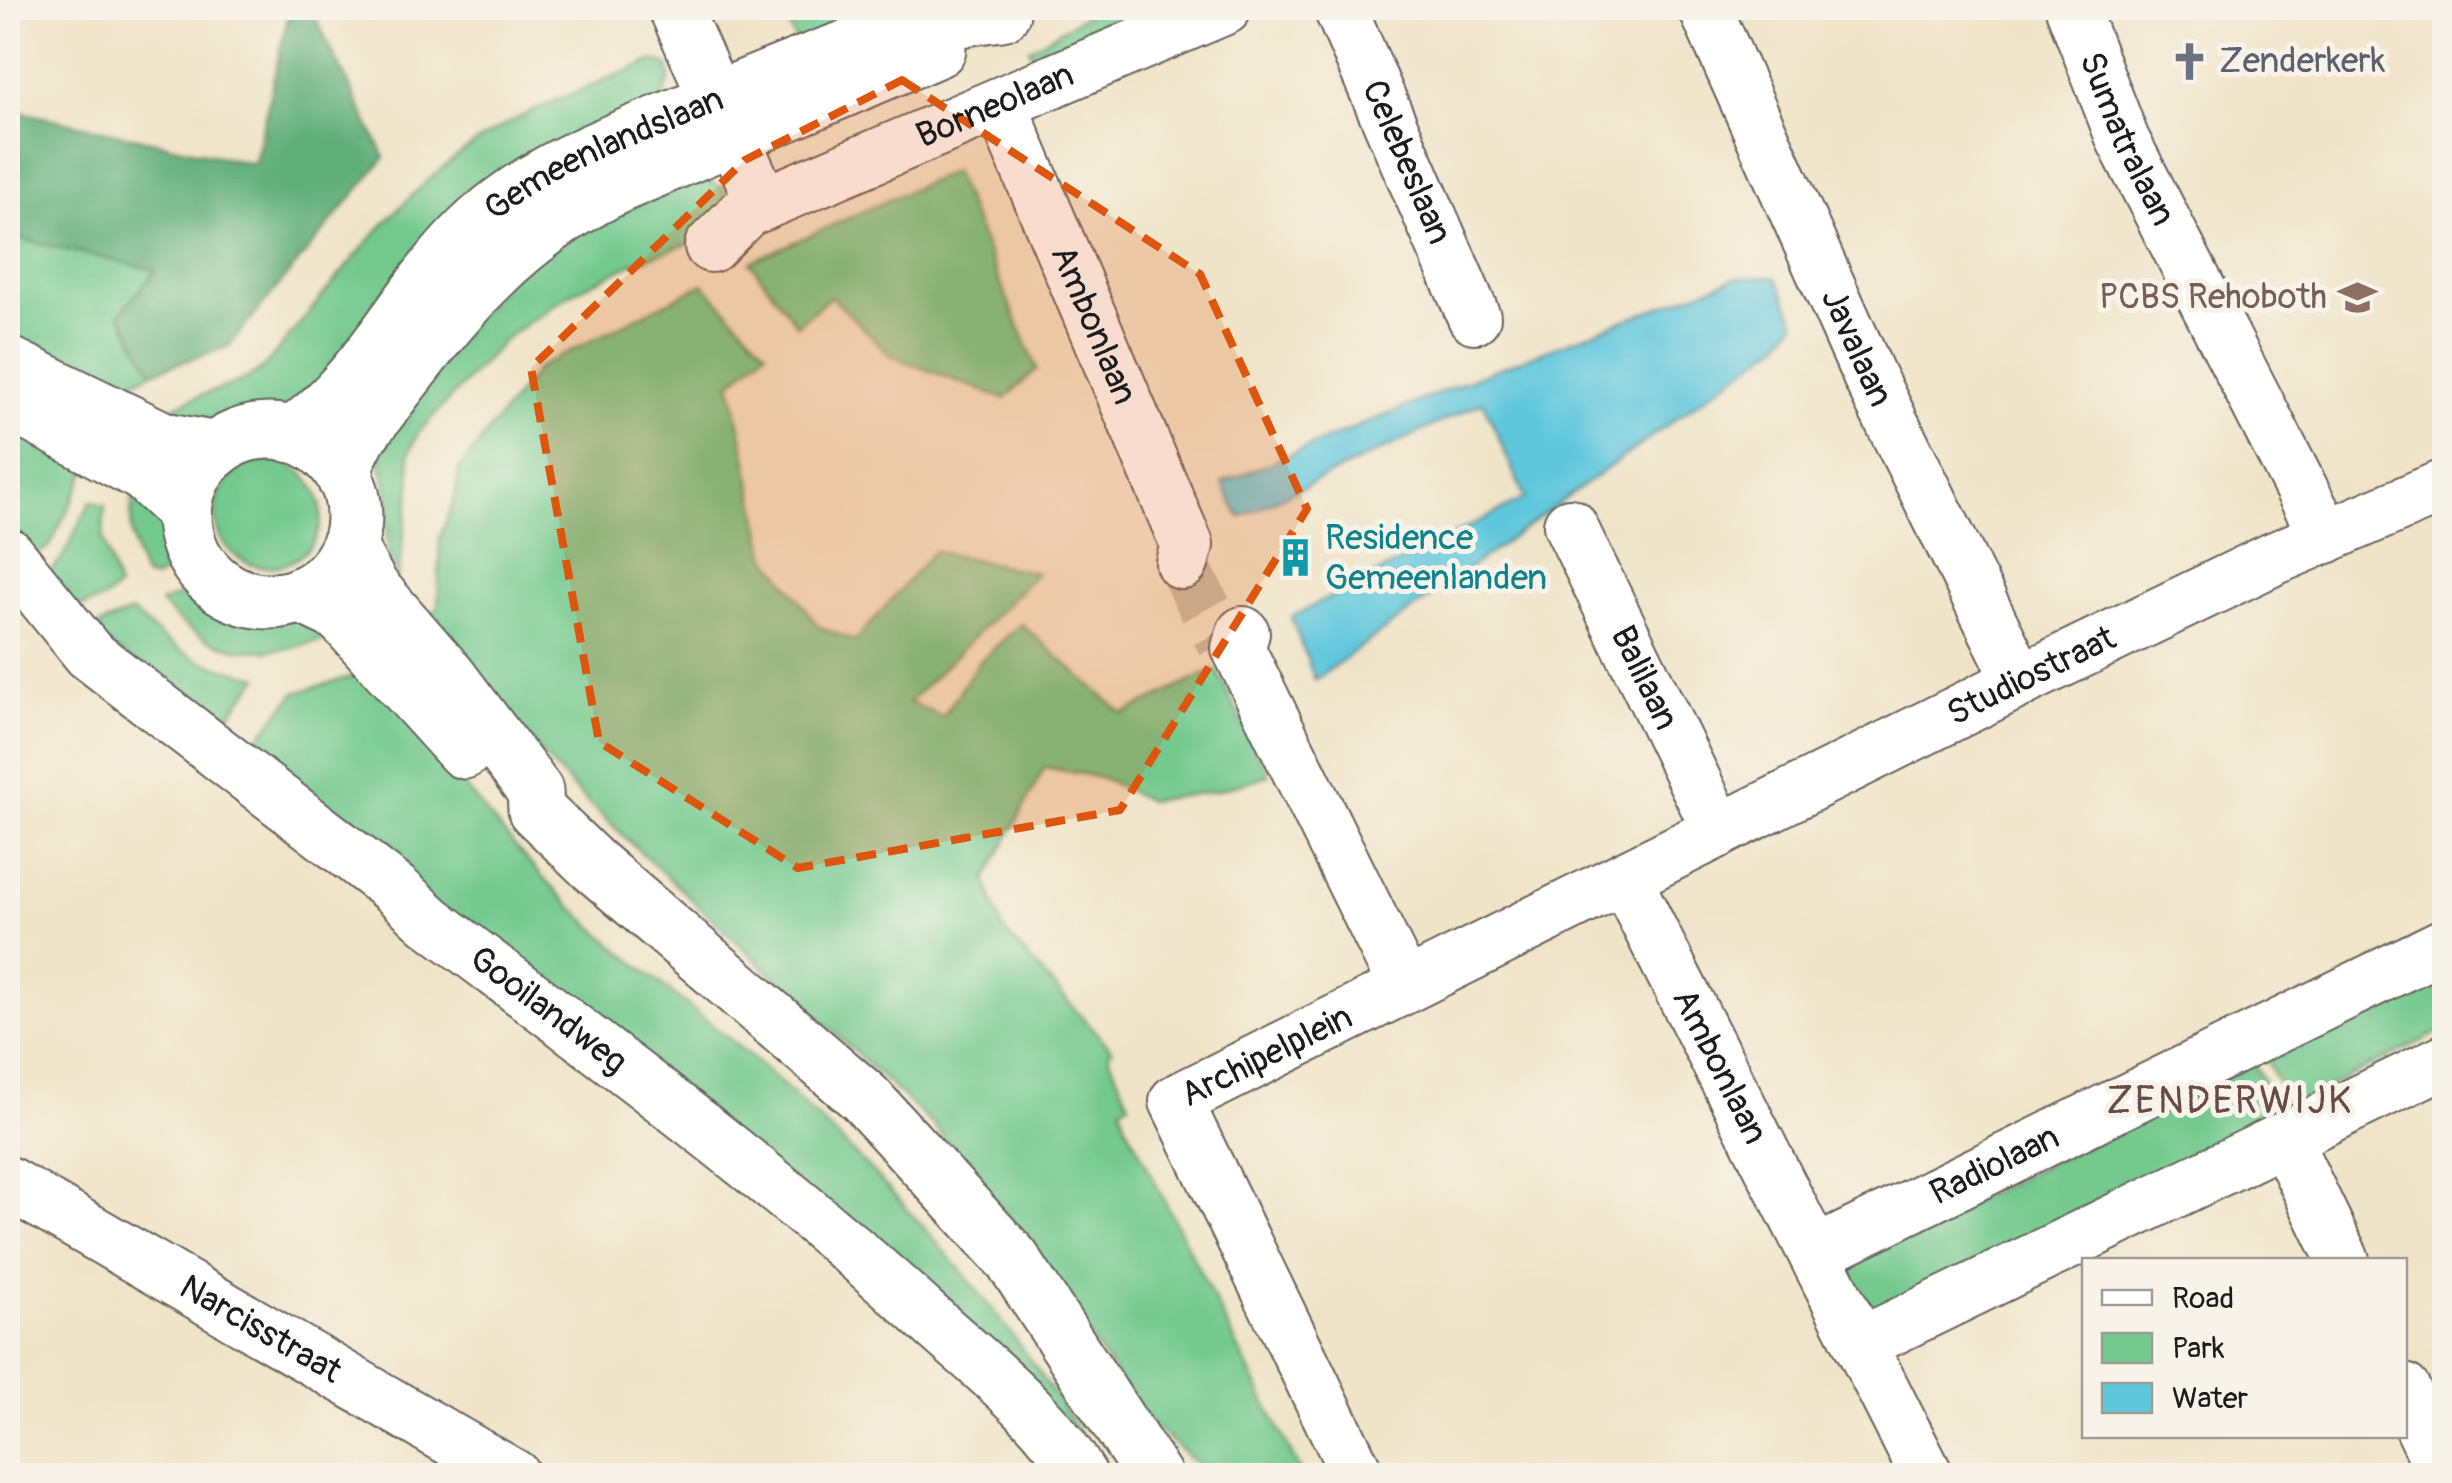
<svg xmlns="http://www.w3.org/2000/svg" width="2452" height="1483" viewBox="0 0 2452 1483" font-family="Pangolin,sans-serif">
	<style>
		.green { fill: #73c98e; stroke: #487255; stroke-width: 2.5 }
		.forest { fill: #5ead79; stroke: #3d644a; stroke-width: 2.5 }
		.water { fill: #5fc7dc; stroke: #3e727c; stroke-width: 2.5 }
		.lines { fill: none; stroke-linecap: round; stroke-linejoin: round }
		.minor-tunnel { stroke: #c6bca6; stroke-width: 52; stroke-dasharray: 52 26; stroke-linecap: butt }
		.minor-casing { stroke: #666258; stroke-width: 56 }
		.tertiary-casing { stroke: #666258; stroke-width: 59 }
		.secondary-casing { stroke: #666258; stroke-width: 59 }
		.minor { stroke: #fff; stroke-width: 52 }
		.tertiary { stroke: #fff; stroke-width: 55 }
		.secondary { stroke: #fff; stroke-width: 55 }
		.marked { fill: #de560d; fill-opacity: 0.2; stroke: #de560d; stroke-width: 8; stroke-dasharray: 20 12; stroke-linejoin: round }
		.labels { text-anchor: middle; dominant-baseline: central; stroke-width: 10; stroke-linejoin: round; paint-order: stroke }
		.worship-label { font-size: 35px; fill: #5b616d; stroke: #f7f3e8; text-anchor: start }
		.street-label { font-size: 35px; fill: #1c1c1c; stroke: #f7f3e8 }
		.education-label { font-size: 35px; fill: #785e54; stroke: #f7f3e8; text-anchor: end }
		.culture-label { font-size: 35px; fill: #0d838f; stroke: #f7f3e8; text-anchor: start }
		.neighbourhood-label { font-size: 38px; letter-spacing: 2.5px; fill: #694b44; stroke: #f7f3e8 }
	</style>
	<rect width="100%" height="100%" fill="#f7f3e8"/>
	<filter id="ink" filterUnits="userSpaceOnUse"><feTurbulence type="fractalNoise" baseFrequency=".01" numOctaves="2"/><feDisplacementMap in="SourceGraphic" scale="20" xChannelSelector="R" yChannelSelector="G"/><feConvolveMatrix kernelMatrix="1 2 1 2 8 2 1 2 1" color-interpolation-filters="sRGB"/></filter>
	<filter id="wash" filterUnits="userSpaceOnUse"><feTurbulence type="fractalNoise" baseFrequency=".0048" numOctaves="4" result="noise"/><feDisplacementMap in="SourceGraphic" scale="40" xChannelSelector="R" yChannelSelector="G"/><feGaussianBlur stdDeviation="2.25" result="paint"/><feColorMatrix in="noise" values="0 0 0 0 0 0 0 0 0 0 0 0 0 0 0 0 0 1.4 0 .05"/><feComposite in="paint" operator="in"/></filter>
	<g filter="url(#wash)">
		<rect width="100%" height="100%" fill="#f0e4c8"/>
		<!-- green -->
		<g class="green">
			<polygon points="781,8 924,8 800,51"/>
			<polygon points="1098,8 1188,8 1040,71 1029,49"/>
			<path d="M 654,60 L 668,65 L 670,79 L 662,99 L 291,411 L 210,425 L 171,423 L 172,408 C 202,391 235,389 263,368 C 327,294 387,206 467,149 C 523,109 591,87 654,60 Z"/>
			<polygon points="953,171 1037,369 1005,399 892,357 831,296 797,325 750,262"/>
			<path d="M 684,180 L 706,180 L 726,189 L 724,206 L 699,240 L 636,262 L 570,294 L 505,339 L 418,433 L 409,453 L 411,484 L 398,577 C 379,543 392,528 387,491 C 385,473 377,455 375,436 L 521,264 Z"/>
			<polygon points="8,236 157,270 120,314 153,372 134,381 122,403 8,348"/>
			<polygon points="703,284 766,351 731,383 766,554 819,627 855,641 934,551 1037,573 909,702 943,717 978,663 1021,624 1123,714 1216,669 1269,775 1215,791 1149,801 1102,778 1045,767 986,880 1003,930 1112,1050 1108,1054 1129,1103 1121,1107 1124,1120 1302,1475 1209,1475 1146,1419 996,1203 934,1126 581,796 420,624 438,608 440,537 454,501 459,469 539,367"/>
			<polygon points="8,420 91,462 50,546 32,558 8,524"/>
			<circle cx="268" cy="514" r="53"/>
			<path d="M 136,486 L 162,517 L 177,565 L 154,579 L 144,576 C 131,546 127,518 136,486 Z"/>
			<polygon points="91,501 105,506 103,538 118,588 103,600 74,609 48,574 63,557"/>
			<path d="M 193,591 C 229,622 263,618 308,614 L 330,638 C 261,659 212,659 160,603 Z"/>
			<path d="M 132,612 C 180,656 197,663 259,677 L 228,717 L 215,725 L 100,637 L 100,625 Z"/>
			<path d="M 372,671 C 434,747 493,827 562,897 C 628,964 706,1015 775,1078 C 900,1193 997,1301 1088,1446 L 244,756 L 295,693 Z"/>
			<polygon points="2444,964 2444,1030 2290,1106 2263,1053"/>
			<polygon points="2252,1061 2279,1112 1870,1318 1857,1298 1850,1263"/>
		</g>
		<!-- forest -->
		<polygon class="forest" points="290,8 309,8 313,13 385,157 228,347 153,372 120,314 156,270 8,236 8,109 254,164"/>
		<!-- water -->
		<polygon class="water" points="1776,277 1796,322 1779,344 1315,680 1291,617 1525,498 1483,402 1240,517 1222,483 1484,374 1735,278"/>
	</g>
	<g filter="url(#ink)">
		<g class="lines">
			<!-- minor-tunnel -->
			<polyline class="minor-tunnel" points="1182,563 1223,643"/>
			<defs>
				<g id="minor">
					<polyline points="675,8 763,204"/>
					<path id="s1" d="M 1340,8 L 1474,317"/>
					<path id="s2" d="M 1705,8 L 1869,376 L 2020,681"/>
					<path id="s3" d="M 2072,8 L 2123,140 L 2326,537"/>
					<path id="s4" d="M 1000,104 L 1187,545 L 1182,563"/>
					<path id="s5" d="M 711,246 L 746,211 L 1225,8"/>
					<path id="s6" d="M 1570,525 L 1719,831"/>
					<path id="s7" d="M 8,554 L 89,654 L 395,889 L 430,921 C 602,1051 776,1178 934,1323 C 987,1371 1045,1414 1081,1476"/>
					<polyline points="1243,633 1238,648 1405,987"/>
					<path id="s8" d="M 1625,879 L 1927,1476"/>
					<polyline points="2285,1140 2343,1260"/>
					<path id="s9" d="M 8,1183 L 514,1476"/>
					<path id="s10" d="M 1815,1253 L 2444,945"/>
					<polyline points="1860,1344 2444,1061"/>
					<polyline points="2404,1390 2444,1474"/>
					<path id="s11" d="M 1358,1476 L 1176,1101 L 2020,681 L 2273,559 L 2444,486"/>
				</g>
				<g id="tertiary">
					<path id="s12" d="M 292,435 C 364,385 402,302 461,240 C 525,172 608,145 691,110 C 797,66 886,26 1002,13"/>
					<path d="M 345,479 L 348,458 L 359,436 C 440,332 496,244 619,185 L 938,49"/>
				</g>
				<g id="secondary">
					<polyline points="8,364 164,440 216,450"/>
					<polyline points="27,412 144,474 184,511"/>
					<circle cx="269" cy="516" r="85"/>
					<polyline points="348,546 371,587 449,677 535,791 536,810 591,863 865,1098 1012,1259 1154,1476"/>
					<polyline points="300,595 340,614 464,751"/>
				</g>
			</defs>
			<!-- minor casing -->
			<use href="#minor" class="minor-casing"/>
			<!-- tertiary casing -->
			<use href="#tertiary" class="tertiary-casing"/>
			<!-- secondary casing -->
			<use href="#secondary" class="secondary-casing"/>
			<!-- minor -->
			<use href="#minor" class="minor"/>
			<!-- tertiary -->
			<use href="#tertiary" class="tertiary"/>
			<!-- secondary -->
			<use href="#secondary" class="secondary"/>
		</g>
	</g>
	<!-- marked area -->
	<path class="marked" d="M 902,80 L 1200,274 L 1307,509 L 1120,810 L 798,868 L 599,742 L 531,368 L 745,160 Z"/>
	<!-- icons -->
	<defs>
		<symbol id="church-bare" viewBox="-9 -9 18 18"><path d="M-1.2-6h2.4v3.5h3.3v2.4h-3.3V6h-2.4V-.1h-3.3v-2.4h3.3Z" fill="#6b7280" stroke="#f7f3e8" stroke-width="2.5" paint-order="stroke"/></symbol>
		<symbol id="school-bare" viewBox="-9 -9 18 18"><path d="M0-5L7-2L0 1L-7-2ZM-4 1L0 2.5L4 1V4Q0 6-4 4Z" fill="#8d6e63" stroke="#f7f3e8" stroke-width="2.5" paint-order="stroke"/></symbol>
		<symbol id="building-bare" viewBox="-9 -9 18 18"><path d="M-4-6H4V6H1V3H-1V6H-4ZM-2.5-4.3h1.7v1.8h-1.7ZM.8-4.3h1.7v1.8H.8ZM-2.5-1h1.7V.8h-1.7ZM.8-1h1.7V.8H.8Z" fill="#0f9aa8" stroke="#f7f3e8" stroke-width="2.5" paint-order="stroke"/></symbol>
	</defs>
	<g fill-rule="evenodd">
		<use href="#church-bare" x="2162" y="34" width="55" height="55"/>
		<use href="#school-bare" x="2330" y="270" width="55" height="55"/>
		<use href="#building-bare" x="1268" y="530" width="55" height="55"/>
	</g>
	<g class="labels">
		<!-- worship labels -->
		<g class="worship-label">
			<text x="2219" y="61">Zenderkerk</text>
		</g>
		<!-- street labels -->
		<g class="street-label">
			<text stroke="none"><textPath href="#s5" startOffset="320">Borneolaan</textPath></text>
			<text stroke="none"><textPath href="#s3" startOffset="142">Sumatralaan</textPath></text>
			<text stroke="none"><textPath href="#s12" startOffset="428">Gemeenlandslaan</textPath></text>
			<text stroke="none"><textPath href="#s1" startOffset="168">Celebeslaan</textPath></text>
			<text stroke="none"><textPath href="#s4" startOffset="240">Ambonlaan</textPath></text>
			<text stroke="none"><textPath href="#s2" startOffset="372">Javalaan</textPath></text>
			<text stroke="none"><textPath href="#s11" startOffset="1372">Studiostraat</textPath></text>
			<text stroke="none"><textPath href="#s6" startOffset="170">Balilaan</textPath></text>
			<text stroke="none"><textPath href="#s7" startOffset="710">Gooilandweg</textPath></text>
			<text stroke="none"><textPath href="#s11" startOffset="518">Archipelplein</textPath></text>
			<text stroke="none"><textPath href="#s8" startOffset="210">Ambonlaan</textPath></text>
			<text stroke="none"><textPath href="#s10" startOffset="200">Radiolaan</textPath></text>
			<text stroke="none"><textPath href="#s9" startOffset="292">Narcisstraat</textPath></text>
		</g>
		<!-- education labels -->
		<g class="education-label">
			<text x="2327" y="297">PCBS Rehoboth</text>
		</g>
		<!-- culture labels -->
		<g class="culture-label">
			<text x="1325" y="538">Residence<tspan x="1325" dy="40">Gemeenlanden</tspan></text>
		</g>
		<!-- neighbourhood labels -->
		<g class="neighbourhood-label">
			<text x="2230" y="1101">ZENDERWIJK</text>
		</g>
	</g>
	<!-- margin -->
	<rect width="2452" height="1483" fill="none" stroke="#f7f3e8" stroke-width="40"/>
	<!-- legend -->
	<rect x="2082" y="1258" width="325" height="180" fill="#f7f3e8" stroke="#9f9d96" stroke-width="2.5"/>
	<rect x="2102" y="1290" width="50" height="15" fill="#ffffff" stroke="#9f9d96" stroke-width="2.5"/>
	<text x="2172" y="1308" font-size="30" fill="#1c1c1c">Road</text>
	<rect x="2102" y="1333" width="50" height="30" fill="#73c98e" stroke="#9f9d96" stroke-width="2.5"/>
	<text x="2172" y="1358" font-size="30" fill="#1c1c1c">Park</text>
	<rect x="2102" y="1383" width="50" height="30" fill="#5fc7dc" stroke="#9f9d96" stroke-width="2.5"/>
	<text x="2172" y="1408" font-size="30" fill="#1c1c1c">Water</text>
</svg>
